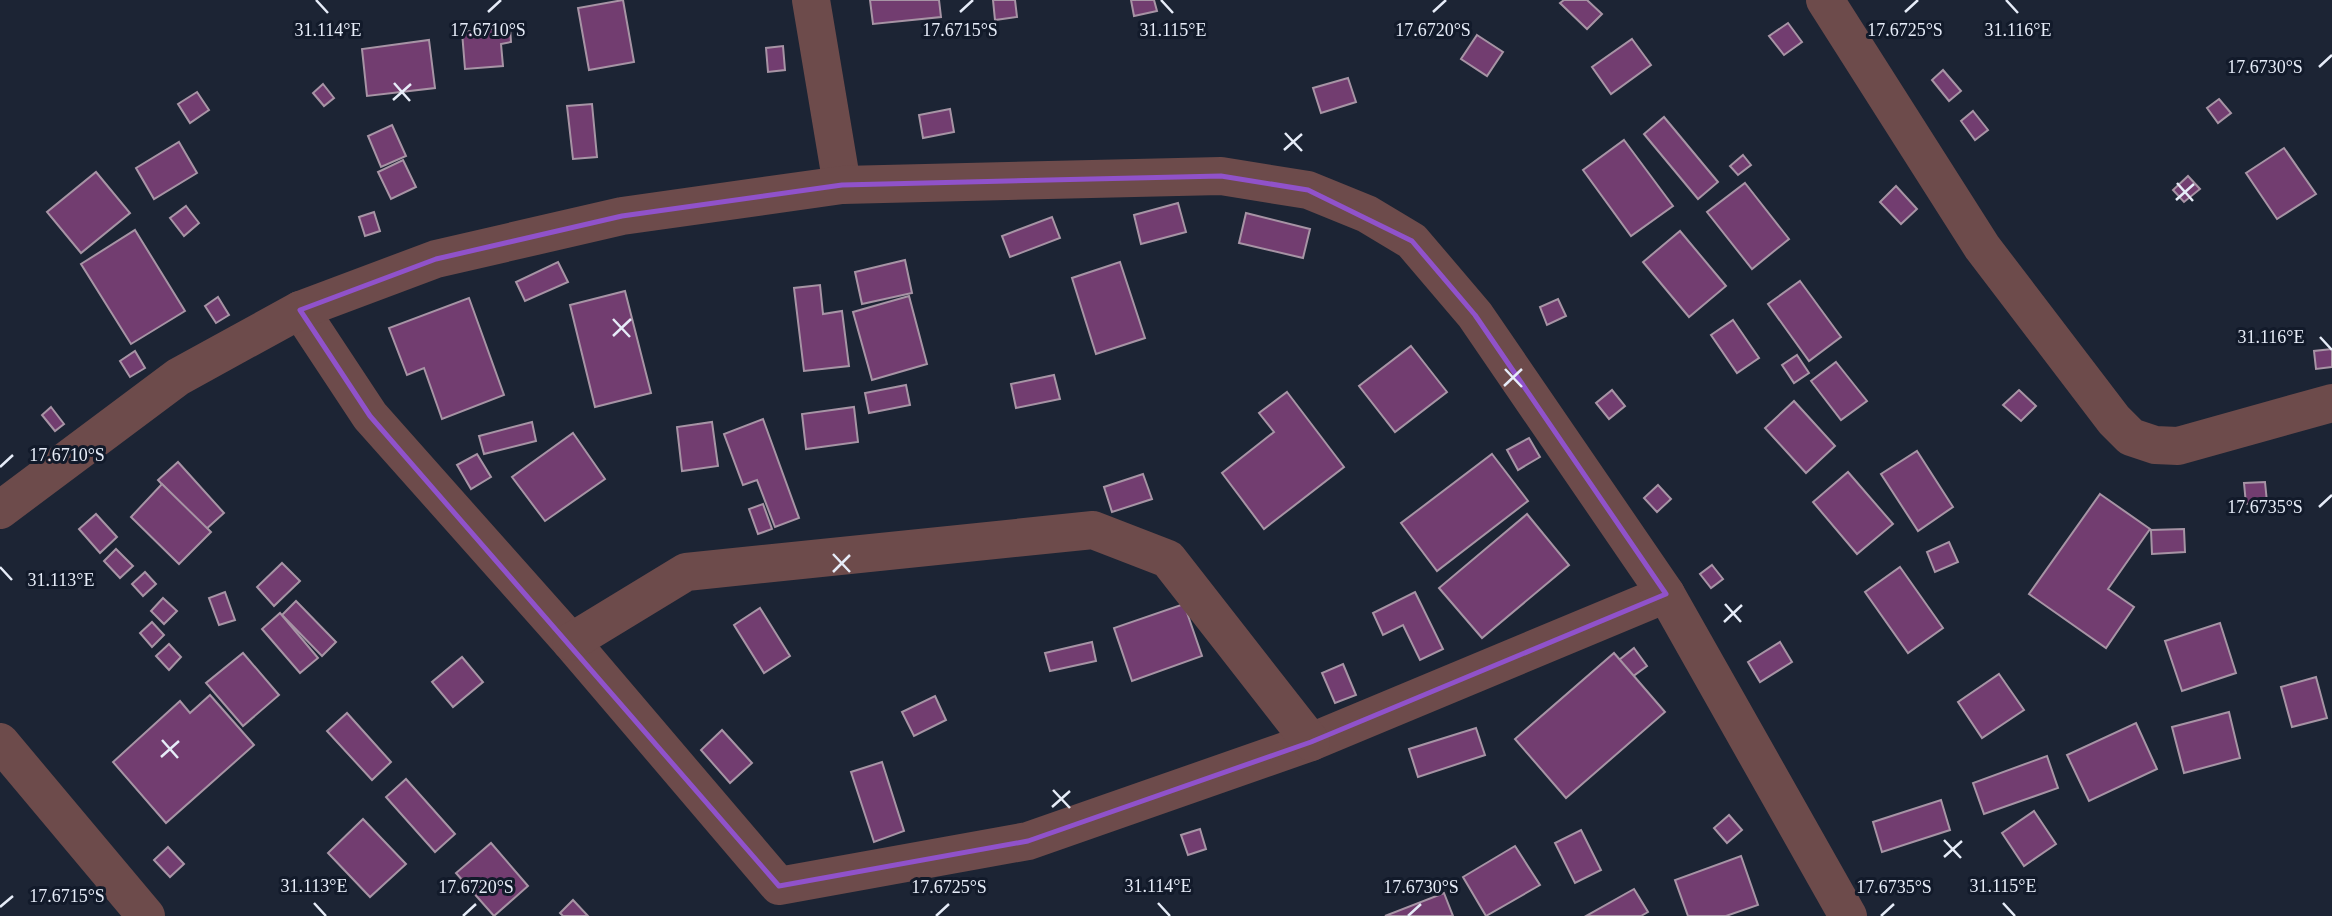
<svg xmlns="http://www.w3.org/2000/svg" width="2332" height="916" viewBox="0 0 2332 916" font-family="Georgia,serif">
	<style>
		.building { fill: #723d70; stroke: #a794a5; stroke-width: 2 }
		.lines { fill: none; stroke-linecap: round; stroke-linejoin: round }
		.street { stroke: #6d4b4b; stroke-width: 38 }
		.marked { fill: none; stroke: #9052ca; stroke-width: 5; stroke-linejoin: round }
		.ticks { fill: none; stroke: #e6ecf8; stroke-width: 2.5 }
		.ticks-label { font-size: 18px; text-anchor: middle; fill: #e6ecf8; stroke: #121a2a; stroke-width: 6; stroke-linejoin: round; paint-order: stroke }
	</style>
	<rect width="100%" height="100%" fill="#1c2434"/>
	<!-- building -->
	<g class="building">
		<polygon points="623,0 634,62 589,70 578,8"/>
		<polygon points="870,0 939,0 941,17 873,24"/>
		<polygon points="993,0 1015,0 1017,17 995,20"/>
		<polygon points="1131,0 1154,0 1157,11 1134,16"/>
		<polygon points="1564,0 1587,0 1602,14 1587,29 1560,3"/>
		<polygon points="1788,23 1802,42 1784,55 1769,36"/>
		<polygon points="510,27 511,42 501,44 503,66 465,69 462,32"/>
		<polygon points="1477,35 1503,52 1487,76 1461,59"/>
		<polygon points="1632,39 1651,65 1611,94 1592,67"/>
		<polygon points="429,40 435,88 367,96 362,49"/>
		<polygon points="783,46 785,70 768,72 766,48"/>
		<polygon points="1943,70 1961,91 1949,101 1932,80"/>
		<polygon points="1348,78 1356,102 1321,113 1313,88"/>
		<polygon points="323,84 334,98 324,106 313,93"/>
		<polygon points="197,92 209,110 190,123 178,104"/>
		<polygon points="2219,99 2231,113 2218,123 2207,108"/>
		<polygon points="592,104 597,157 573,159 567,106"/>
		<polygon points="950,109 954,132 923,138 919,115"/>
		<polygon points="1973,111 1988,130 1975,140 1961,121"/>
		<polygon points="1664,117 1718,182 1698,199 1644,134"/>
		<polygon points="392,125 406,156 381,167 368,136"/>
		<polygon points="1624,140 1673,206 1631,236 1583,170"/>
		<polygon points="179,142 197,173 154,199 136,168"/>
		<polygon points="2284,148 2316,194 2277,219 2246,173"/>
		<polygon points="1743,155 1751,165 1738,175 1730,166"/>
		<polygon points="403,160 416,187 391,199 378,172"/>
		<polygon points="96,172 130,213 81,253 47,212"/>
		<polygon points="2188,176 2200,189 2184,202 2173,190"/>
		<polygon points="1745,183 1789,239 1752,269 1707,212"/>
		<polygon points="1896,186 1917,209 1901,224 1880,202"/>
		<polygon points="1178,203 1186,232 1141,244 1134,215"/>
		<polygon points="186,206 199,223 184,236 170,218"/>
		<polygon points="374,212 380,231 365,236 359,217"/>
		<polygon points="1246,213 1310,229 1303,258 1239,243"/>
		<polygon points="1052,217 1060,238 1010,257 1002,236"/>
		<polygon points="135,230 185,311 131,344 81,264"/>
		<polygon points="1680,231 1726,286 1689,317 1643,262"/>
		<polygon points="905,260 912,293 862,304 855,272"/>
		<polygon points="558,262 568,282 525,301 516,282"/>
		<polygon points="1120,262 1145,338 1096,354 1072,278"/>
		<polygon points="1800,281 1841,337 1809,361 1768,304"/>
		<polygon points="820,285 823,314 842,311 849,366 804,371 794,288"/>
		<polygon points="625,291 651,393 595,407 570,305"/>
		<polygon points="909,296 927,364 872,380 853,312"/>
		<polygon points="218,297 229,315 216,323 205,306"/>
		<polygon points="469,298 504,395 442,419 424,368 407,375 389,328"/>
		<polygon points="1558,299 1566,316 1547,325 1540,307"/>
		<polygon points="1733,320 1759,358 1737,373 1711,335"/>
		<polygon points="1411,346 1447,392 1395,432 1359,386"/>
		<polygon points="2332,349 2332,367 2316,369 2314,351"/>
		<polygon points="135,351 145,368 130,377 120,361"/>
		<polygon points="1797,355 1809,373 1794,383 1782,365"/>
		<polygon points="1836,362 1867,401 1841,420 1811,381"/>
		<polygon points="1054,375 1060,399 1016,408 1011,384"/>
		<polygon points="906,385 910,405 869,413 865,393"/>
		<polygon points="1612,390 1625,406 1609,419 1596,403"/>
		<polygon points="2019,390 2036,406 2021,421 2003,405"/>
		<polygon points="1287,392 1344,467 1264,529 1222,473 1274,432 1259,413"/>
		<polygon points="1794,401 1835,446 1806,473 1765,428"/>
		<polygon points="51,407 64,424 55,431 42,415"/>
		<polygon points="854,407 858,442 806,449 802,414"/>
		<polygon points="763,419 799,518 775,527 757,480 743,485 724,434"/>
		<polygon points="532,422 536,441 484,454 479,436"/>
		<polygon points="712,422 718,466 682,471 677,427"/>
		<polygon points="573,433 605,479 545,521 512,477"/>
		<polygon points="1529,438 1540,457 1518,470 1507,450"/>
		<polygon points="1917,451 1953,507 1918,531 1881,474"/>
		<polygon points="477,454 491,477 471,489 457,465"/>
		<polygon points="1492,454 1528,501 1437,571 1401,523"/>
		<polygon points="178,462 224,513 204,531 158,480"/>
		<polygon points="1848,472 1893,524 1857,554 1813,502"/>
		<polygon points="1143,474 1152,499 1112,512 1104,487"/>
		<polygon points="2265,482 2267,502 2246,504 2244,483"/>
		<polygon points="162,484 211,532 179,564 131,517"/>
		<polygon points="1658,485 1671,499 1657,512 1644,498"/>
		<polygon points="2100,494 2150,529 2108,589 2134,607 2106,648 2029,594"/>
		<polygon points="763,504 772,529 758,534 749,509"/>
		<polygon points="96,514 117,537 100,553 79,529"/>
		<polygon points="1527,514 1569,565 1482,638 1439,588"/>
		<polygon points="2184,529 2185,552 2152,554 2151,530"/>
		<polygon points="1949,542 1958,562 1935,572 1927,552"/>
		<polygon points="116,549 133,566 120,578 104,561"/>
		<polygon points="282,563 300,581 274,606 257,587"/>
		<polygon points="1712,565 1723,579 1711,588 1700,574"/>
		<polygon points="1900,567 1943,628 1908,653 1865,592"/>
		<polygon points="145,572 156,584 143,596 132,584"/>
		<polygon points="225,592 235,620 219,625 209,598"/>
		<polygon points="1415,592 1443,649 1420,660 1403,625 1383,635 1373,613"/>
		<polygon points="163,598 177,611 164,624 151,611"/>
		<polygon points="296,601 336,642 322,656 282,615"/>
		<polygon points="1184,604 1202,656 1132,681 1114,628"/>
		<polygon points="760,608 790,656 764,673 734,625"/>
		<polygon points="280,613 318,658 300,673 262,629"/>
		<polygon points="152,622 164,635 152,647 140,633"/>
		<polygon points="2220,623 2236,673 2182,691 2165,641"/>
		<polygon points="1092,642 1096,661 1050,671 1045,653"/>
		<polygon points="1780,642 1792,662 1760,682 1748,662"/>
		<polygon points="169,644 181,657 169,670 156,656"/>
		<polygon points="1634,648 1647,666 1632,677 1619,660"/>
		<polygon points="243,653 279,695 243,726 206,683"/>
		<polygon points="1614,653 1665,712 1566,798 1515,739"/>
		<polygon points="462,657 483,682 453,707 432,682"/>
		<polygon points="1343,664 1356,695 1335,703 1322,673"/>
		<polygon points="1999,674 2024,710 1982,738 1958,702"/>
		<polygon points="2316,677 2327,718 2292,727 2281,687"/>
		<polygon points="210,695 254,745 166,823 113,762 180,701 190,713"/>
		<polygon points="935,696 946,720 914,736 902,712"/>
		<polygon points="2229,712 2240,758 2184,773 2172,727"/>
		<polygon points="347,713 391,762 372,780 327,731"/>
		<polygon points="2136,723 2157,769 2089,801 2067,755"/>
		<polygon points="1476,728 1485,755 1418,777 1409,749"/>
		<polygon points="722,730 752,763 730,783 701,750"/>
		<polygon points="2047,756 2058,788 1984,814 1973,783"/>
		<polygon points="882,762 904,831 874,842 851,772"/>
		<polygon points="406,779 455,834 435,852 386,797"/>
		<polygon points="1941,800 1950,830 1882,852 1873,822"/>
		<polygon points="2034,811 2056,844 2024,866 2002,833"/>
		<polygon points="1729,815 1742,830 1727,843 1714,828"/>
		<polygon points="363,819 406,864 370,897 328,853"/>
		<polygon points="1200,829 1206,849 1188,855 1181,835"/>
		<polygon points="1581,830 1601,870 1575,883 1555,843"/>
		<polygon points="491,843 528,886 494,916 456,873"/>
		<polygon points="1515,846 1540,885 1486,916 1463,877"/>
		<polygon points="168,847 184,864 170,877 154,860"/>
		<polygon points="1741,856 1758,905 1726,916 1688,916 1675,880"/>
		<polygon points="1634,889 1648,912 1641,916 1586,916"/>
		<polygon points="1444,893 1453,916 1385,916"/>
		<polygon points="573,900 588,916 563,916 560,913"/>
	</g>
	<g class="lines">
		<!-- street -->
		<g class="street">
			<polyline points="811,0 842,185"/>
			<polyline points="1825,0 1982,247 2114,420 2131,437 2155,445 2178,446 2332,403"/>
			<polyline points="300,310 370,416 571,642 779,886 1028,841 1311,742 1666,594"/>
			<polyline points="0,510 178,377 300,310 436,259 622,216 842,185 1221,176 1308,190 1367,214 1412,241 1475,315 1666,594 1848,916"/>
			<polyline points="571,642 686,572 1093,530 1168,559 1311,742"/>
			<polyline points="0,742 146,916"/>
		</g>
	</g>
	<!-- marked area -->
	<path class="marked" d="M 1221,176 L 1308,190 L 1412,241 L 1475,315 L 1666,594 L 1311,742 L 1028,841 L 779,886 L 370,416 L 300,310 L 436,259 L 622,216 L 842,185 Z"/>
	<!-- ticks -->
	<path class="ticks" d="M 316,0 L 328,13M 1161,0 L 1173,13M 2006,0 L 2018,13M 488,12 L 501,0M 960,12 L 973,0M 1433,12 L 1446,0M 1905,12 L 1918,0M 2319,67 L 2332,55M 394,83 L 410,101M 393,100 L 411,84M 1285,133 L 1302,151M 1284,150 L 1302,134M 2177,183 L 2193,201M 2176,200 L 2194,184M 613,319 L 630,337M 613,336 L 631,319M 2320,337 L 2332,350M 1505,369 L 1522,387M 1504,386 L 1522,369M 0,467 L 13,455M 2319,507 L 2332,495M 833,554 L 850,572M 0,567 L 12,580M 833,572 L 850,555M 1725,604 L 1741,622M 1724,622 L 1742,605M 162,740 L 178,758M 161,757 L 179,741M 1053,790 L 1070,808M 1052,807 L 1070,791M 1944,840 L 1961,858M 1944,857 L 1962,841M 314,903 L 326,916M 1158,903 L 1170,916M 2003,903 L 2015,916M 0,907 L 13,896M 463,916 L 476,904M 936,916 L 949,904M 1408,916 L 1421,904M 1881,916 L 1894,904"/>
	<g class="ticks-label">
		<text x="488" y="36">17.6710°S</text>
		<text x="960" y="36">17.6715°S</text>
		<text x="1433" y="36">17.6720°S</text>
		<text x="1905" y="36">17.6725°S</text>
		<text x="328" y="36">31.114°E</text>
		<text x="1173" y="36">31.115°E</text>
		<text x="2018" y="36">31.116°E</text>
		<text x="2265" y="73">17.6730°S</text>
		<text x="2271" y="343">31.116°E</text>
		<text x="67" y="461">17.6710°S</text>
		<text x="2265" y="513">17.6735°S</text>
		<text x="61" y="586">31.113°E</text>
		<text x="314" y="892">31.113°E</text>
		<text x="1158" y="892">31.114°E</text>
		<text x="2003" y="892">31.115°E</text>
		<text x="476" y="893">17.6720°S</text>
		<text x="949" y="893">17.6725°S</text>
		<text x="1421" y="893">17.6730°S</text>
		<text x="1894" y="893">17.6735°S</text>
		<text x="67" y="902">17.6715°S</text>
	</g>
</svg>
